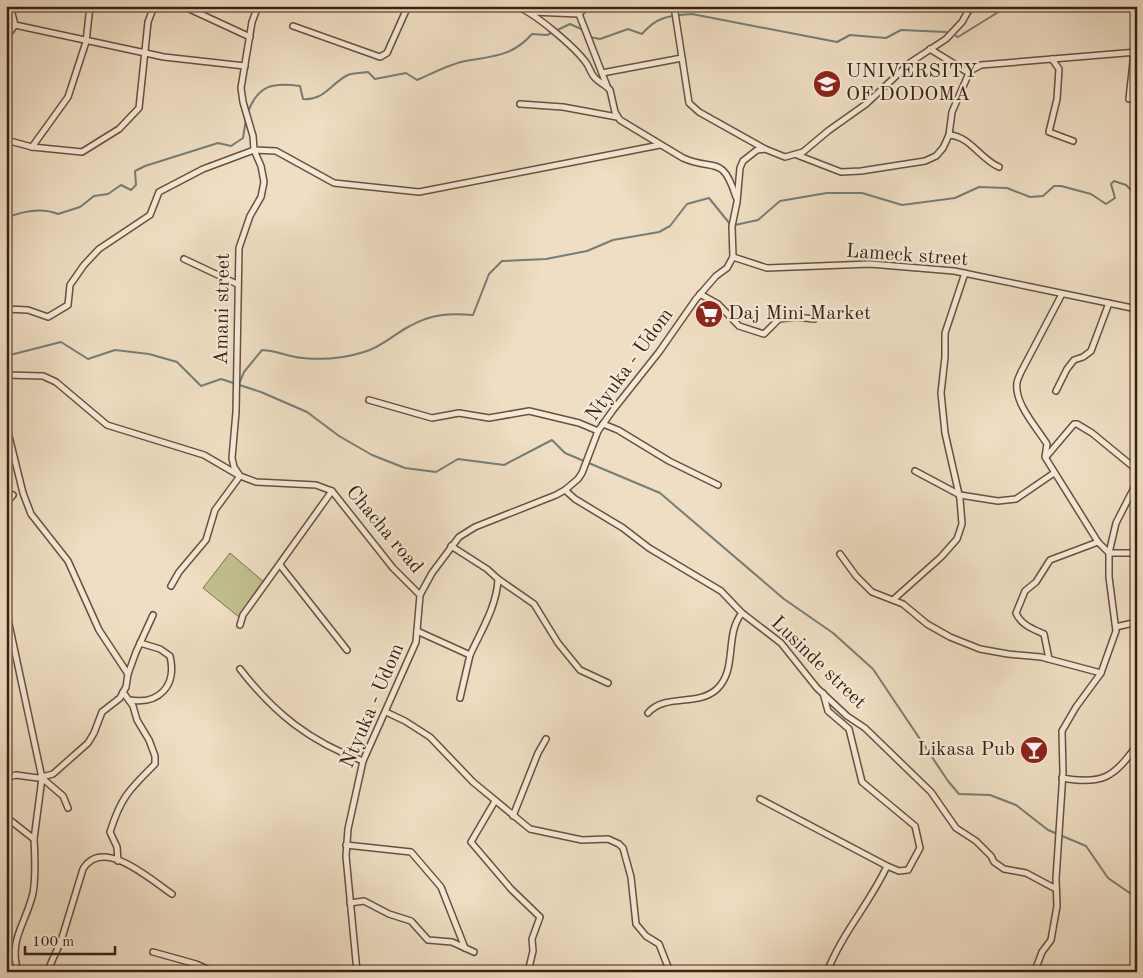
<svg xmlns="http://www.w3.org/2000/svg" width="1143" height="978" viewBox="0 0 1143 978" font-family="'Old Standard TT',serif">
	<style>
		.green { fill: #c1bf8f; stroke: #7e7050 }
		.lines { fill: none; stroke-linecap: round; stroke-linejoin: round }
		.stream { stroke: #757d77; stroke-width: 2 }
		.street-casing { stroke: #68503e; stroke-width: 8 }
		.street { stroke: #f5ead8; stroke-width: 5 }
		.labels { text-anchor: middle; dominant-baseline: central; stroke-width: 4.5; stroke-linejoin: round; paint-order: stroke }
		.poi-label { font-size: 20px; fill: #3b2012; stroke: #f5ead8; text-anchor: start }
		.street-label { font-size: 20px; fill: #3b2012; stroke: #f5ead8 }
	</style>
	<rect width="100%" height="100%" fill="#efdec3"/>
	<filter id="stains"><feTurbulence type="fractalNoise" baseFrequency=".004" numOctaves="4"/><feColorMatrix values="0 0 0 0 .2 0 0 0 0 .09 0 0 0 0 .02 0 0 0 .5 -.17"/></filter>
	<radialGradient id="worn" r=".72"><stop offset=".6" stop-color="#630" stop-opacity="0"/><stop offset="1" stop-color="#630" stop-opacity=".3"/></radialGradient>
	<!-- green -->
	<polygon class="green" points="230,553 264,582 239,617 203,588"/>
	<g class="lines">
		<!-- stream -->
		<g class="stream">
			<polyline points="956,36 958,37 1000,11 1011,6"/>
			<path d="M 590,37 L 600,39 L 628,29 L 642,34 C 657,16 669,16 692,14 L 837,42 L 850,35 L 886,38 L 901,30 L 946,32"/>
			<path d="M 248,112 C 258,85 273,82 300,86 L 303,99 C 324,101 331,83 348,75 C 353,73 362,73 368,72 L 375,79 L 406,73 L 417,80 C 431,74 446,66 461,62 C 490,56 511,58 532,34 L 547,35 L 570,24 L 581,29"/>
			<path d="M 6,218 C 23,211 41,207 58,214 L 80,207 L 94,196 L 108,194 L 121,185 L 131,190 L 136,185 L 135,171 L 145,166 L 218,143 L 231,146 L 243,138 L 246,119"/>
			<polyline points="735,225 758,220 780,201 827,193 862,193 902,205 955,198 979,187 1007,188 1030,197 1043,196 1054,186 1061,186 1091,194 1106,204 1115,198 1111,184 1114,181 1126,185 1137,196"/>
			<polyline points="6,356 61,342 88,359 115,350 149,354 177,362 201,386 221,379 261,392 307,412 339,436 372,455 405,468 436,472 458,459 504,465 552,440 565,453 660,493 784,599 833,633 873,669 948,781 959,794 990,795 1016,805 1048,830 1086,846 1108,878 1137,898"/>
			<path d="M 239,384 L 244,372 L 262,350 C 279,351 288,357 303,358 C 322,360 345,358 364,352 C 382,347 394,334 410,326 C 431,314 450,313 473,315 L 489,274 L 502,261 L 546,259 L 587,251 L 613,240 L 659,232 L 670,226 L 687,204 L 709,198 L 730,224"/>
		</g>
		<defs>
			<g id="street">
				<polyline points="10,6 15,25 164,57 245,66"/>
				<polyline points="183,6 250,37"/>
				<polyline points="258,6 252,22 241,88 243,102 253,136 254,150 261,166 264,182 261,197 250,216 239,248 236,412 232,458 234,467 240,476 256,482 316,485 332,491 393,568 420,595"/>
				<path d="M 515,6 C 533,11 576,48 587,64 C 590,69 591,74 595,78 C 600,83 606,85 610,90 L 615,112 L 620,120 L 683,158 C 714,172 722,153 736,197"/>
				<polyline points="587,6 579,14 607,86"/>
				<polyline points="674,6 689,103 699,112 765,149"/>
				<polyline points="532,12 579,14"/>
				<polyline points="293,26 380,57 387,53 408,6"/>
				<polyline points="6,37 15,25"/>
				<polyline points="1052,59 1059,69 1057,99 1049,132 1073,141"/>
				<polyline points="968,72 981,65 1137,52"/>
				<polyline points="602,73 682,58"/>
				<polyline points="1129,99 1134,53"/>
				<polyline points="520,104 563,107 617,117"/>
				<path d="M 949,135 C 970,136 980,159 999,167"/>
				<polyline points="6,140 32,147 82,152 119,129 139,108 148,22 154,6"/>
				<polyline points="32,147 68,97 86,42 90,6"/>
				<polyline points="797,155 841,172 861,171 925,161 936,156 943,148 949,135 952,112 969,73 930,49"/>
				<polyline points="733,257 767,268 870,264 954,271 1137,309"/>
				<polyline points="184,259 237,284"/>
				<polyline points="700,294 718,304 739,326 764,334 779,319 796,317 814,319"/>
				<path d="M 1062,294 L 1021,372 C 1020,375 1017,380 1017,383 C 1014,403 1037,428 1047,444 L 1045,457 L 1098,542 L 1109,553 L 1137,553"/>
				<polyline points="6,309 28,310 48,317 68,305 70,285 84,265 99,249 150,215 159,192 203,169 254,150 276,151 334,183 419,192 660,145"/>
				<polyline points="6,375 43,376 56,382 107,425 204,455 240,476 215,510 206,540 179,572 171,586"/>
				<polyline points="1056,391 1067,369 1074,360 1083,357 1091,351 1109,303"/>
				<polyline points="369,400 432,418 459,413 489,418 529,411 579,423 598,431"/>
				<polyline points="6,424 23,493 31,514 68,561 99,630 128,674"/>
				<polyline points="603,424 618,430 669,461 718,485"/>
				<polyline points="1046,457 1074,424 1077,424 1092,433 1137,470"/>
				<polyline points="915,471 960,495 998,501 1016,499 1054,473"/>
				<polyline points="565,490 575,499 623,528 649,548 721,591 742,613 781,643 817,688 847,716 865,728 931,792 956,828 976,841 991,856 994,862 1004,869 1026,873 1056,889"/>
				<polyline points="6,503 13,495"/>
				<polyline points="840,554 856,576 872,592 903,604 927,624 950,637 980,649 1008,654 1041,657 1101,673"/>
				<polyline points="280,565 347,650"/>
				<polyline points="498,579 534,604 558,643 580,670 608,683"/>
				<polyline points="894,599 941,557 957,539 962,524 960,499 945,433 941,393 945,357 945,333 965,273"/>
				<polyline points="6,610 42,778 34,839"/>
				<polyline points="240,625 243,615 332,491"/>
				<polyline points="1116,627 1137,622"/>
				<path d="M 417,631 L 470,655 C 481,631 497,606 498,579 L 487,569 L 451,546"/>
				<path d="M 1049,659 L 1044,634 C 1033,629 1021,625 1016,613 L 1025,591 L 1036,582 L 1050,560 L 1098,542"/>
				<path d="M 240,669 C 274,713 310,742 363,761"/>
				<polyline points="823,693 828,711 849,729 862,782 915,826 920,848 908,870 899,871 887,866"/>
				<polyline points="460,698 470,655"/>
				<path d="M 129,700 C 159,705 177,686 170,656 L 160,649 L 140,643"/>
				<polyline points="386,712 405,721 430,737 473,782 530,829 582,840 608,839 619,844 623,848 631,877 636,924 646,936 659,944 670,972"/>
				<path d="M 648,713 C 665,693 698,707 717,689 C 738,669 724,635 742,613"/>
				<polyline points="6,778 16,775 38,778 53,774 88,743 94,733 102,712 120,698 126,687 128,674 136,652 153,615"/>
				<polyline points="42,778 63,796 68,808"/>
				<path d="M 1062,778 C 1102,785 1114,778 1137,745"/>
				<path d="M 760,799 L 887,866 C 870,903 842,933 827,972"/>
				<polyline points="495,801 471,842 511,889 540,917 532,939 533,951 528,972"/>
				<polyline points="513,816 538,753 546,739"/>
				<path d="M 6,817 L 34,839 C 35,856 36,876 33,893 C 26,924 8,939 18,972"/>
				<polyline points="346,845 411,852 441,887 465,948"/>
				<path d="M 118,861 L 117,847 L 110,832 C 121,797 129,790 155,764 L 155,756 L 149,740 L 137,720 L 133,706 L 123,692"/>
				<polyline points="350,903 364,901 389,914 411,921 428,940 452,942 474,952"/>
				<polyline points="153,952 196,964 214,972"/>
				<path d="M 47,972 L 61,941 L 83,869 C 103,836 151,880 172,894"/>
				<polyline points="357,972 346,856 348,829 363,761 416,642 420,595 432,573 459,537 475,527 556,495 565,490 578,479 582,473 598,431 613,410 659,352 696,299 716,276 727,268 733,257 732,226 737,202 740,168 743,161 757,150 765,149 785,157 803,152 828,131 866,104 911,62 946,39 962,22 971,6"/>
				<polyline points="1036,972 1036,968 1042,952 1051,940 1057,906 1056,879 1063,772 1062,731 1076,707 1101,673 1116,631 1109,577 1109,553 1116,523 1137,482"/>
				<polyline points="1120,972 1137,967"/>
			</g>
		</defs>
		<!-- street casing -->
		<use href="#street" class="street-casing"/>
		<!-- street -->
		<use href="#street" class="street"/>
	</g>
	<!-- icons -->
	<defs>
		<symbol id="university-disc" viewBox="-11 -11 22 22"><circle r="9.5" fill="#8f2418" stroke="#f5ead8"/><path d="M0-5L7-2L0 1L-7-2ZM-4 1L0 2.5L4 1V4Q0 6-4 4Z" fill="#fff"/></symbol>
		<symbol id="supermarket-disc" viewBox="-11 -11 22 22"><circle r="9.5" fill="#8f2418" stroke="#f5ead8"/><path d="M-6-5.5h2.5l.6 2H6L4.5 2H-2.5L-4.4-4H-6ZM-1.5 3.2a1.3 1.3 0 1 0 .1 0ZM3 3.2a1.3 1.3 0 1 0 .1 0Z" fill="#fff"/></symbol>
		<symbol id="bar-disc" viewBox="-11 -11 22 22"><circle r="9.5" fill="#8f2418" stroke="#f5ead8"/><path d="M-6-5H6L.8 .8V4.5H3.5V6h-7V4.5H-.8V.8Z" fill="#fff"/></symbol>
	</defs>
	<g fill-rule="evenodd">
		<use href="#university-disc" x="811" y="68" width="32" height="32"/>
		<use href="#supermarket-disc" x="693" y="298" width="32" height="32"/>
		<use href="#bar-disc" x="1018" y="734" width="32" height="32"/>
	</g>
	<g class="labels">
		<!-- poi labels -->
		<g class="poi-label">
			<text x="846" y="72">UNIVERSITY<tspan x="846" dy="23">OF DODOMA</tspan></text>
			<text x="728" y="314">Daj Mini Market</text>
			<text x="1015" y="750" text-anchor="end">Likasa Pub</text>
		</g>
		<!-- street labels -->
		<g class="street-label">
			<text transform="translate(907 256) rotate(4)">Lameck street</text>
			<text transform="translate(223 309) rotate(-89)">Amani street</text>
			<text transform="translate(630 365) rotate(-54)">Ntyuka - Udom</text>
			<text transform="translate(384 530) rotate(50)">Chacha road</text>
			<text transform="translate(818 663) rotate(44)">Lusinde street</text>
			<text transform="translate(373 706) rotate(-67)">Ntyuka - Udom</text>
		</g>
	</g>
	<!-- margin -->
	<rect width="1143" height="978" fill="none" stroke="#efdec3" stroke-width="25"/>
	<rect x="8" y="8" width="1128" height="963" fill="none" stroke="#3b2012" stroke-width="2.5"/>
	<rect x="12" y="12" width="1118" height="953" fill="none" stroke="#3b2012"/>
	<!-- scale -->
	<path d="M25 946v8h90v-8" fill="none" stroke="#3b2012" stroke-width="2.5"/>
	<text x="32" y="946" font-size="15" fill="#3b2012" stroke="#f5ead8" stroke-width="4" paint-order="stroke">100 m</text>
	<rect width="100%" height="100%" filter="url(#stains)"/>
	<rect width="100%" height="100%" fill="url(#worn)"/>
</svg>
